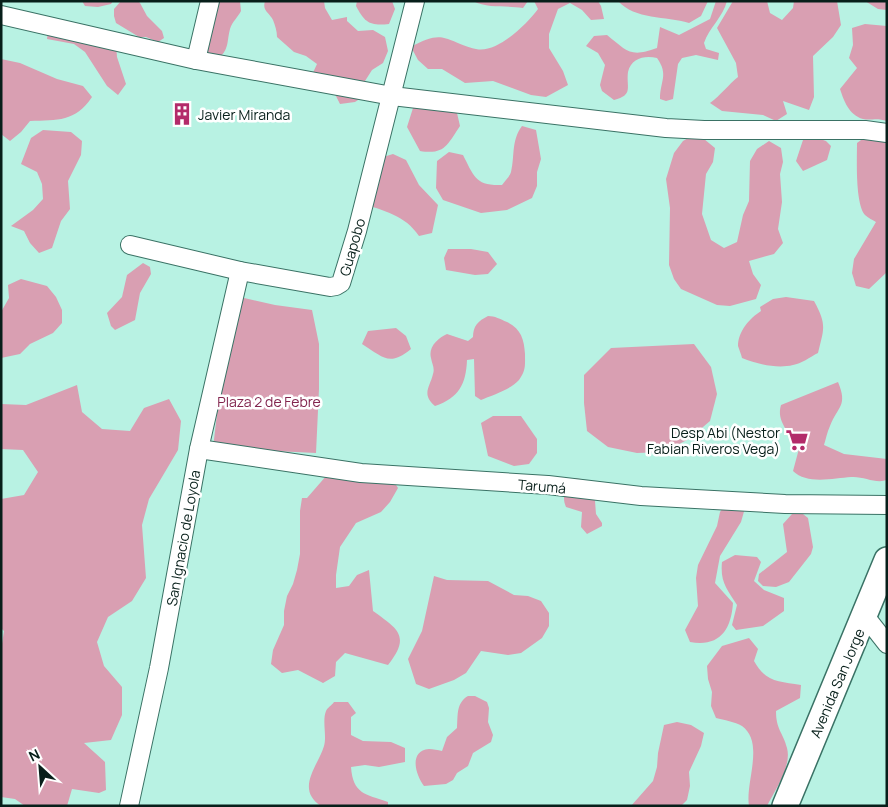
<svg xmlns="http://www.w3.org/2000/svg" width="888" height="807" viewBox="0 0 888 807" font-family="Manrope,sans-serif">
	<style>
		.green { fill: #d99fb2 }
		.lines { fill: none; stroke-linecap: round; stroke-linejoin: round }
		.street-casing { stroke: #3a7265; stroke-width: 20 }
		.secondary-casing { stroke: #3a7265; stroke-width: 28 }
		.street { stroke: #fff; stroke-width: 18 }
		.secondary { stroke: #fff; stroke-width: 25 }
		.labels { text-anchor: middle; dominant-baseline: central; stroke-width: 5; stroke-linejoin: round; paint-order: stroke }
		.poi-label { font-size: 14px; fill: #071f1a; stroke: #fff; text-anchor: start }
		.street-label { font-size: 14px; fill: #071f1a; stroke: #fff }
		.park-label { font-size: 14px; fill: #82254e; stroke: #fff }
	</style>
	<rect width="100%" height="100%" fill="#b8f2e3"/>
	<!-- green -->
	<g class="green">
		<polygon points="82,1 113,1 111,4 98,7 85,6"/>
		<polygon points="121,1 138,1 140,3 147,16 162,31 164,38 158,42 146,37 139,37 116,23 114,16 114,9"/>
		<path d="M 218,1 L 240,1 L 241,11 C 238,17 232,22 230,29 C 227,40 229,48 221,56 L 208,58 L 195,41 Z"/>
		<path d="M 265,1 L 324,1 L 325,8 L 332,20 L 347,17 L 347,21 L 358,31 L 373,30 L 385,37 L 388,51 L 383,63 L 372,70 L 365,81 L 367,94 L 355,102 L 340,104 L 334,92 L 311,77 L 317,64 L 306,56 L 294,52 L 277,37 C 277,31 275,25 273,20 C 269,12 262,11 265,1 Z"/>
		<path d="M 357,1 L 392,1 L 395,9 L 389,24 C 370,26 365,23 356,6 Z"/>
		<path d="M 473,1 L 528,1 L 523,8 C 506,5 488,9 473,1 Z"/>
		<path d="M 534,1 L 598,1 L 601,6 L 604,19 L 591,20 L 582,10 L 570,3 L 558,9 L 549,34 L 549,48 L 563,71 L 568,85 L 546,97 L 531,95 L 493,81 L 465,83 L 442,69 L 428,69 L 418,60 L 411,47 C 444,28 445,41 476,49 C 497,54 527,24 538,9 Z"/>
		<path d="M 618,1 L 708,1 L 701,16 L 689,23 C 666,16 635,20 618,1 Z"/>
		<path d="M 716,1 L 727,1 C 723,17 709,28 704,43 L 706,49 L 719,53 L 718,60 L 696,55 L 682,58 L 678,64 L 673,99 L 666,101 L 660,99 C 660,81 669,75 657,58 C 645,55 631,58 628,72 C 626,87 634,95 614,100 L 602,91 L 600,85 L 605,65 L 598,53 L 586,46 L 594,36 L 607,35 C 627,51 630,58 657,48 L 660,27 L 679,35 L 710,19 Z"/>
		<path d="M 733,1 L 767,1 L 770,13 L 782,20 L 793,8 L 794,1 L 837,1 L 841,25 L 833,37 L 813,56 L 814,97 L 809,110 L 783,101 L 787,114 L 776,121 L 763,115 L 722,111 L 710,103 C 721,95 728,85 738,77 L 736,63 L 717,28 Z"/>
		<polygon points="865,1 887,1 887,10 878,9"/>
		<path d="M 865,24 L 887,26 L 887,121 C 875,117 872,121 863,119 C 849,115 844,101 840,89 L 857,68 L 849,58 L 853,45 L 852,28 Z"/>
		<polygon points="48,31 116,44 117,57 126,84 118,95 107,86 85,52 74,44 47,39"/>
		<path d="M 1,59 L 20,63 L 57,79 L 83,86 L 92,97 C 75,122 58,120 30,121 L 21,132 L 10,141 L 1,134 Z"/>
		<path d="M 442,107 L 457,113 L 460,126 C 447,145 445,155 420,151 L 407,127 L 413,108 Z"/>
		<path d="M 522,126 L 536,130 L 541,159 L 537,172 L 537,186 L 532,198 L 507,210 L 481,213 L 443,200 L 436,188 L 437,161 L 449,152 L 463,155 C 474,176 475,186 502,185 C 505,181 510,176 511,172 C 515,155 511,141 522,126 Z"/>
		<polygon points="43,130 71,132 82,141 81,155 68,181 70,209 61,221 52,248 39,253 30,243 24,231 11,226 33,210 43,199 42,184 37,172 21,164 31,138"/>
		<polygon points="805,134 826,141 831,146 827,160 803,171 796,161"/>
		<path d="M 868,135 L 887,139 L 887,272 L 869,289 L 856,286 L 852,273 L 854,259 L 876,222 C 873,220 868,218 865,215 C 855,203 857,159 857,143 Z"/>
		<polygon points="690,137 704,139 715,148 713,162 706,174 702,214 711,240 724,248 737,242 743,215 749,201 750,161 757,149 769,141 781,148 783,162 780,174 782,202 778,229 783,243 774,254 749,261 753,274 761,285 756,299 730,306 717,305 681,289 674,279 669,265 670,208 666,179 674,153 683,141"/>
		<path d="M 393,154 L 406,160 L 419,185 L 438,205 L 432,233 L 419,236 C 405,215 384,211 361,203 L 380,158 Z"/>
		<polygon points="448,249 471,249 488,252 497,264 488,274 475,275 446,270 444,258"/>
		<polygon points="143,263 150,267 151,274 140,293 135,320 115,330 111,326 107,313 122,297 127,275"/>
		<polygon points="21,279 47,286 56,297 62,310 62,323 53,333 30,344 20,354 1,358 1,312 9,298 8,285"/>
		<polygon points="231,295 275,305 312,310 319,344 319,389 316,453 213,448"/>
		<path d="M 786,297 L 814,301 C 827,325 824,328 818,353 C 810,357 801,364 793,365 C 777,369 757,364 742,358 C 741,354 739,349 738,346 C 738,331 750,318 761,311 L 760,307 L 773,299 Z"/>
		<path d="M 488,316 C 495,316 500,319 507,322 C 521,329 524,339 525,354 C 525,366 526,370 519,380 C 510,390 492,395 481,400 L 475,396 L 474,359 L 467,360 C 466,384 459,398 435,406 C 421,394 430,387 433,374 C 435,368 432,364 431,358 C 428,347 438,338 447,334 L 468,341 L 473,337 C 473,326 478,321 488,316 Z"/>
		<path d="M 396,328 L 406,336 L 411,349 C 389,367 383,357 362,344 L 368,331 Z"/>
		<polygon points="694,344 711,367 717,394 710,421 689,439 663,452 637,453 608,447 587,431 584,403 584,375 611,348"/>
		<path d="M 838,382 C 848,406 838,406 830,426 C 827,432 826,439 824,445 L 844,454 L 887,459 L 887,480 C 875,484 864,476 851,477 C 834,478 807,485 793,471 L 800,445 C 789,434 776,421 781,405 Z"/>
		<polygon points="77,385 82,412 102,429 130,431 144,408 169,399 181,421 178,450 149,499 142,525 146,578 132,601 108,617 97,642 104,666 122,687 122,715 111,740 84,743 105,762 106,790 99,793 72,789 67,806 25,806 15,799 1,797 1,650 4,631 1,628 1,499 24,495 38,472 23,450 1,449 1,404 26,405"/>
		<polygon points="493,416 521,416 537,439 537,453 529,464 514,466 488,456 481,423"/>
		<path d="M 327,475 L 391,477 L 398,488 L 390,502 L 381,512 L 356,523 L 340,547 L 336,575 L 336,588 L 349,586 L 357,575 L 369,570 L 373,611 C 398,629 411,636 388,665 L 345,653 L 336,662 L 335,676 L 323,683 L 298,670 L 282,673 L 271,664 L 273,650 L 284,625 L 284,611 L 287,596 L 293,584 L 297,570 L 300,554 L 300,511 L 302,498 L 307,498 Z"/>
		<path d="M 574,478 L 581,479 L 587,483 L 595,501 L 596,514 L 602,523 L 602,526 L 587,534 L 581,527 L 582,512 L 566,507 C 561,496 566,486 574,478 Z"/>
		<path d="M 728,501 L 745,508 L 741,522 L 720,556 L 715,583 L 733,603 C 731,631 719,647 690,642 L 685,630 L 698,606 L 696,578 L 698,565 L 717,526 L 720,512 Z"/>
		<polygon points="792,514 803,514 808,518 813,547 811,554 789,582 776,587 763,586 758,581 759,574 787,552 783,524"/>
		<path d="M 735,555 L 757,557 L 761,562 L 754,581 L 764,590 L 784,598 L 784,611 L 763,626 L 736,630 L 732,625 L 737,605 C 727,589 720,582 722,562 Z"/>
		<polygon points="434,576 447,580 488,581 514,595 528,596 541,601 549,613 549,626 542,638 521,653 508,655 481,651 466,673 454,680 429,689 416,684 408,659 422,631"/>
		<path d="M 749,638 L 758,649 L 754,661 C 766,683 779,681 801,685 L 800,698 L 776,711 C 776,730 783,732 787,748 C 792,766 775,790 767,806 L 749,806 C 745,782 765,743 742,726 C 735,722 724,720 716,718 L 711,706 L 712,692 L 708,679 L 707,666 L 722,646 Z"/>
		<path d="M 468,696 L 475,696 L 487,702 L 489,708 L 488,722 L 493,735 L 491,742 L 473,753 L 468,766 L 457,773 L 453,780 L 446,784 L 424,786 C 416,776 408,751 429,749 C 433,749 438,750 442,751 L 447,737 L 457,728 C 458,715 456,703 468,696 Z"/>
		<path d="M 334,702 L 348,702 L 356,713 L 351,717 L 351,735 L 363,741 L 391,742 L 405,748 L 405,762 L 379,767 L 365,765 L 351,767 C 353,794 365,794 388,802 L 388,806 L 321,806 C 295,789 318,766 324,746 C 327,736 322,721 326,711 C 327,708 332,705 334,702 Z"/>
		<polygon points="677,722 691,725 704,733 701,746 689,772 690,786 687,800 681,806 631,806 653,781 657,767 658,753 664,725"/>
	</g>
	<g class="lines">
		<defs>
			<g id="street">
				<polyline points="1,15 196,60 392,96 666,128 704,130 865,130 887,133"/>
				<polyline points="196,60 210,1"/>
				<polyline points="130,245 240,271 330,287 336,286 341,283 357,231 415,1"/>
				<polyline points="199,449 361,473 548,485 641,496 785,504 887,505"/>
				<polyline points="865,616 887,644"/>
				<polyline points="129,806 159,668 199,449 240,271"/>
			</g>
			<polyline id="secondary" points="785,806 887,560"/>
		</defs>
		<!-- street casing -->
		<use href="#street" class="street-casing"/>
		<!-- secondary casing -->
		<use href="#secondary" class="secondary-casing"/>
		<!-- street -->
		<use href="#street" class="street"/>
		<!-- secondary -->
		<use href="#secondary" class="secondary"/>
	</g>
	<!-- icons -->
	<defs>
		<symbol id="building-bare" viewBox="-9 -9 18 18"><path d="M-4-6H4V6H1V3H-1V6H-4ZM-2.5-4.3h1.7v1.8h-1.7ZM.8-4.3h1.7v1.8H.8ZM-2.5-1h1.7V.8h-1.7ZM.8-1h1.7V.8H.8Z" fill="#b32b6a" stroke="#fff" stroke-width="2.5" paint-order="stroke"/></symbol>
		<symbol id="supermarket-bare" viewBox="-9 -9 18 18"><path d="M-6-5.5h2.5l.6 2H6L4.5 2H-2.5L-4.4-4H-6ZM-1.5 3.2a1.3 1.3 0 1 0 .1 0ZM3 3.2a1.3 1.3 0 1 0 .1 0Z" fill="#b32b6a" stroke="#fff" stroke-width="2.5" paint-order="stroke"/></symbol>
	</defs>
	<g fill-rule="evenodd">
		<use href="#building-bare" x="166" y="98" width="32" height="32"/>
		<use href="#supermarket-bare" x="781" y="424" width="32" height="32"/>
	</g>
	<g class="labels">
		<!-- poi labels -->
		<g class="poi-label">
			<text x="198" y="114">Javier Miranda</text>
			<text x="780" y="432" text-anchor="end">Desp Abi (Nestor<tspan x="780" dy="16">Fabian Riveros Vega)</tspan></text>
		</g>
		<!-- street labels -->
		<g class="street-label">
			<text transform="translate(352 247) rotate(-74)">Guapobo</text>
			<text transform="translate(542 486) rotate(5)">Tarumá</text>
			<text transform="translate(183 538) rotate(-80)">San Ignacio de Loyola</text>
			<text transform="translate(837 683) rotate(-67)">Avenida San Jorge</text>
		</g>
		<!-- park labels -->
		<g class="park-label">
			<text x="269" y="401">Plaza 2 de Febre</text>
		</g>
	</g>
	<!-- border -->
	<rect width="888" height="807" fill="none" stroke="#071f1a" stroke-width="5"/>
	<!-- north arrow -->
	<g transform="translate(40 767) rotate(334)" stroke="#ffffff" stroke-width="4" paint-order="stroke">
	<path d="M0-4L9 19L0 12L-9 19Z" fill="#071f1a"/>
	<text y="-8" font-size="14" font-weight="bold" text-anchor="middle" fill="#071f1a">N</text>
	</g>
</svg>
